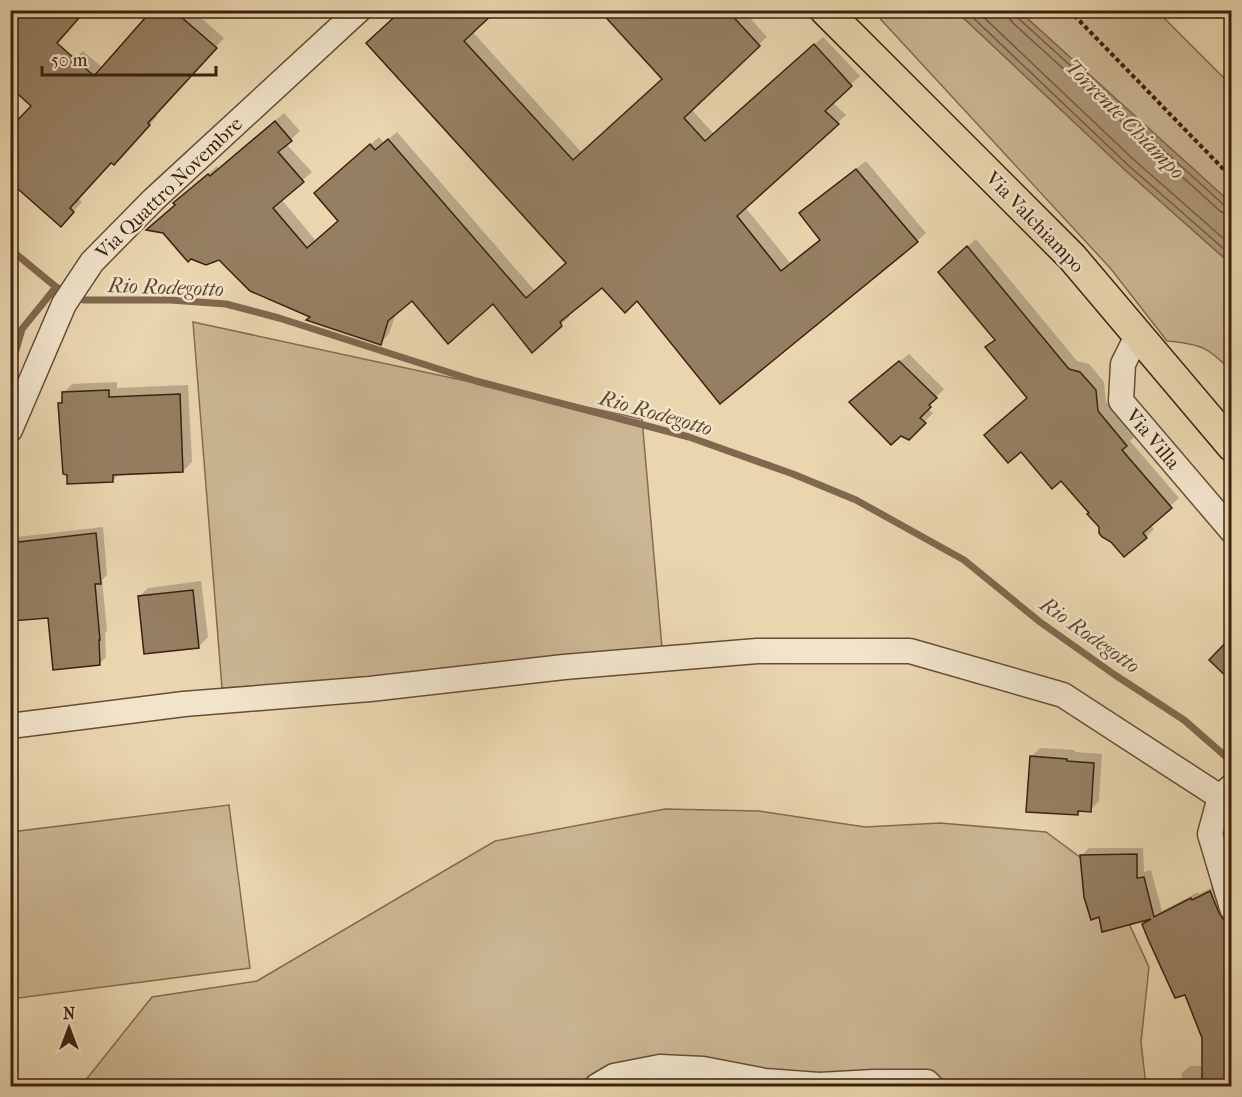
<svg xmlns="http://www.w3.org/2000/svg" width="1242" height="1097" viewBox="0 0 1242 1097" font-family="'IM FELL French Canon',serif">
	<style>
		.green { fill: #cbb794; stroke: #836c51; stroke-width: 1.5 }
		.water { fill: #ae9878; stroke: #80684e; stroke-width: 1.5 }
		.shadow { fill: #0003 }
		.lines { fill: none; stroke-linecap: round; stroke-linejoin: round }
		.shore { stroke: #745c43; stroke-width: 1.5 }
		.stream { stroke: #80684e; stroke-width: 7 }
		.building { fill: #957f62; stroke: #3b210e; stroke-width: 1.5 }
		.minor-casing { stroke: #664e36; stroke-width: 27 }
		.major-casing { stroke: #3b210e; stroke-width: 33 }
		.path { stroke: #3b210e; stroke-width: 4; stroke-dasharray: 4.5 3; stroke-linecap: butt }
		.minor { stroke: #f1e4cb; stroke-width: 24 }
		.major { stroke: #e9d6af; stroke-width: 30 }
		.labels { text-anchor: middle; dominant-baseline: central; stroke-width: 5; stroke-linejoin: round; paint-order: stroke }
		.street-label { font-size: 20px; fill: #3b210e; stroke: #f1e4cb }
		.water-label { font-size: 21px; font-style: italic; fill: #5e452e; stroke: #f1e4cb }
	</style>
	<rect width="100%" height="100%" fill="#e9d6af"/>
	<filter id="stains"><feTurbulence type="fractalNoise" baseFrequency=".00333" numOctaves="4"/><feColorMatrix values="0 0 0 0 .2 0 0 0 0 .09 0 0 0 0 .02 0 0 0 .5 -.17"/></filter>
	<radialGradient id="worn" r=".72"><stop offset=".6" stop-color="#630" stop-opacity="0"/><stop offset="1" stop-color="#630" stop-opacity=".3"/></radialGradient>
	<!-- green -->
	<g class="green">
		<path d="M 873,11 L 956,11 L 1124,169 L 1231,264 L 1231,371 C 1208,347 1201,344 1167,341 L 1111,269 Z"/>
		<polygon points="1019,11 1157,11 1231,85 1231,203"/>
		<polygon points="193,322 642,419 662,648 564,667 222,688"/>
		<polygon points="229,805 250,968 11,999 11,832"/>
		<polygon points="665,809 759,811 865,827 940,823 1046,832 1108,878 1149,967 1141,1042 1146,1086 81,1086 152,997 257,981 495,841"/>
	</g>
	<!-- water -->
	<polygon class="water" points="956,11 1019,11 1231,203 1231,264 1124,169"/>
	<!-- shadow -->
	<g class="shadow">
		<polygon points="154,10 192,10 224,38 155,114 157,116 123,155 112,161 78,198 82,202 69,216 75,59 83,51 103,68"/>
		<polygon points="601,10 743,10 767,37 691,109 714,134 823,37 860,76 832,102 846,115 745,207 791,264 821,239 810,205 866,161 926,233 917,241 720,402 637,299 602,286 568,314 570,316 532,351 494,302 412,299 396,313 389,334 380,343 312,316 176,205 184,195 217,166 219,169 284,113 300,131 286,144 312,172 281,199 316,241 340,220 325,185 379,137 384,143 397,132 535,291 567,263 368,43 472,31 582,153 664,79"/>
		<polygon points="976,239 1077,361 1089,364 1104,382 1106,402 1134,437 1130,441 1179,498 1150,524 1154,529 1146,537 1091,513 1029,397 987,347 996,339 948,264"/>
		<polygon points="909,354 944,389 937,396 938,397 927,408 933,413 909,438 859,394"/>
		<polygon points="117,382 117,388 188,385 192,462 183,471 119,474 112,481 60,403 64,399 64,393 72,384"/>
		<polygon points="103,527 107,575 102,580 107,631 105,633 106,657 99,664 49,616 12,619 10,628 10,544 18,537"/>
		<polygon points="201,581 208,637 199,646 139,597 148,588"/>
		<polygon points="1040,748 1075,750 1075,752 1102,754 1099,801 1090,810 1081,810 1077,814 1031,757"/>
		<polygon points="1089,848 1143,848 1144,872 1151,870 1162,911 1198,892 1199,894 1217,885 1232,913 1232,1086 1181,1086 1182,1073 1190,1066 1204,1066 1204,1038 1186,993 1144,924 1151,917 1082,855"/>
	</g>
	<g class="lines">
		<!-- shore -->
		<g class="shore">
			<polyline points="965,10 1128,165 1232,256"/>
			<polyline points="976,10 1133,159 1232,246"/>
			<polyline points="1008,10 1009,18 1013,23 1220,211 1226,214 1232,215"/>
			<polyline points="1015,10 1018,18 1225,206 1232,207"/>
		</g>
		<!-- stream -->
		<g class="stream">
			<polyline points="10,249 56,287 84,300 170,300 226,304 279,318 476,381 689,437 793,474 856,500 964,560 1040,622 1115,675 1184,720 1232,762"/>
			<polyline points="10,371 22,329 56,287"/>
		</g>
	</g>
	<!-- building -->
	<g class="building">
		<polygon points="10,10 86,10 57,43 94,76 152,10 173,10 217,48 148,123 150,125 114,165 111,163 70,208 74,212 61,227 10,182 10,128 31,106 10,87"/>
		<polygon points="402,10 497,10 464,41 573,160 662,79 599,10 727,10 760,46 684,118 705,141 814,44 852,86 825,111 839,124 737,216 781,271 820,240 799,213 856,169 918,242 720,404 637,301 625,313 602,288 560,322 562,326 532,353 493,304 448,344 412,301 388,321 381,345 306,320 310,317 250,291 219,260 206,265 191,259 188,262 163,233 146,230 175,205 173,203 208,174 210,176 275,121 292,141 278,152 304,182 273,208 307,248 338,221 314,193 370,144 375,150 388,139 526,298 566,263 366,43"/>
		<polygon points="967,246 1069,369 1080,372 1096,390 1098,411 1127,446 1122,450 1172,508 1143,533 1147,538 1124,557 1111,542 1102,537 1099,533 1099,527 1087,514 1089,513 1061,481 1052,489 1021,452 1008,463 984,435 1027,398 985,347 995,340 938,272"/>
		<polygon points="899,361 937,398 929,405 931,407 920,418 926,423 909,440 901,436 891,445 849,402"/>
		<polygon points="109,390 109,397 180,394 183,472 113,475 113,482 67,484 67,475 63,474 58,403 62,403 62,392"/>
		<polygon points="96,533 101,584 95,584 100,640 99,640 100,665 53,670 48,618 11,621 10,543"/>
		<polygon points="193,590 199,648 144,654 138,596"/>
		<polygon points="1232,636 1232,682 1209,660"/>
		<polygon points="1030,756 1067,759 1067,761 1094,763 1091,812 1078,811 1078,815 1026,812"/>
		<polygon points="1137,854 1137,878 1144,877 1154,917 1191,898 1192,900 1210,891 1219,913 1224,920 1232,933 1232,1086 1202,1086 1202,1038 1185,995 1175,998 1148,939 1142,924 1151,919 1102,932 1099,917 1091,920 1084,897 1080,855"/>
	</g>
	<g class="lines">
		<defs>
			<g id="minor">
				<polyline points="1138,334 1123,364 1121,401 1232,531"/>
				<polyline points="10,430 64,304 92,262 153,200 359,10"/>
				<polyline points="10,726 184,704 370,689 564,667 757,651 910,651 1063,695 1220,797"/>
				<polyline points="1232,786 1220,797 1210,834 1232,908"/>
				<polyline points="597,1086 614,1076 660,1067 703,1069 765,1081 819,1085 874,1082 927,1082 931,1086"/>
			</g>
			<polyline id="major" points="825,10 1072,257 1232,446"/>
		</defs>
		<!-- minor casing -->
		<use href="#minor" class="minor-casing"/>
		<!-- major casing -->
		<use href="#major" class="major-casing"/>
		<!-- path -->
		<polyline class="path" points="1069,10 1232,178"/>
		<!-- minor -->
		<use href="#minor" class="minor"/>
		<!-- major -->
		<use href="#major" class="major"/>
	</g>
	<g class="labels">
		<!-- street labels -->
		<g class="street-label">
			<text transform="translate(169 188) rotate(-44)">Via Quattro Novembre</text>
			<text transform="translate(1035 222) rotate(46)">Via Valchiampo</text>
			<text transform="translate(1153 439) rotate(50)">Via Villa</text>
		</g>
		<!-- water labels -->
		<g class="water-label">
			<text transform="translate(1125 119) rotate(45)">Torrente Chiampo</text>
			<text transform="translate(166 287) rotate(2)">Rio Rodegotto</text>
			<text transform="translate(656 413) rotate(16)">Rio Rodegotto</text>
			<text transform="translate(1090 635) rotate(35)">Rio Rodegotto</text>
		</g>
	</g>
	<!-- margin -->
	<rect width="1242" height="1097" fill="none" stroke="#e9d6af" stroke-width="36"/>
	<rect x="12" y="12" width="1218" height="1073" fill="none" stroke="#3b210e" stroke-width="3"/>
	<rect x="18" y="18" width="1206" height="1061" fill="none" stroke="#3b210e" stroke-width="1.5"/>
	<!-- north arrow -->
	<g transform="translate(69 1028)" stroke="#f1e4cb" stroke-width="4.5" paint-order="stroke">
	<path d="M0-4.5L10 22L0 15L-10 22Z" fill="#3b210e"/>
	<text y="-9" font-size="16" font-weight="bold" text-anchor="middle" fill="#3b210e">N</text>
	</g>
	<!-- scale -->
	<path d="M42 66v9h174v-9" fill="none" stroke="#3b210e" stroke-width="3"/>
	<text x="51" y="66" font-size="18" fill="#3b210e" stroke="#f1e4cb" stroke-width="4.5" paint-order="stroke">50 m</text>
	<rect width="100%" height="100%" filter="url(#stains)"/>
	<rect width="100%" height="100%" fill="url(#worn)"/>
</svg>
